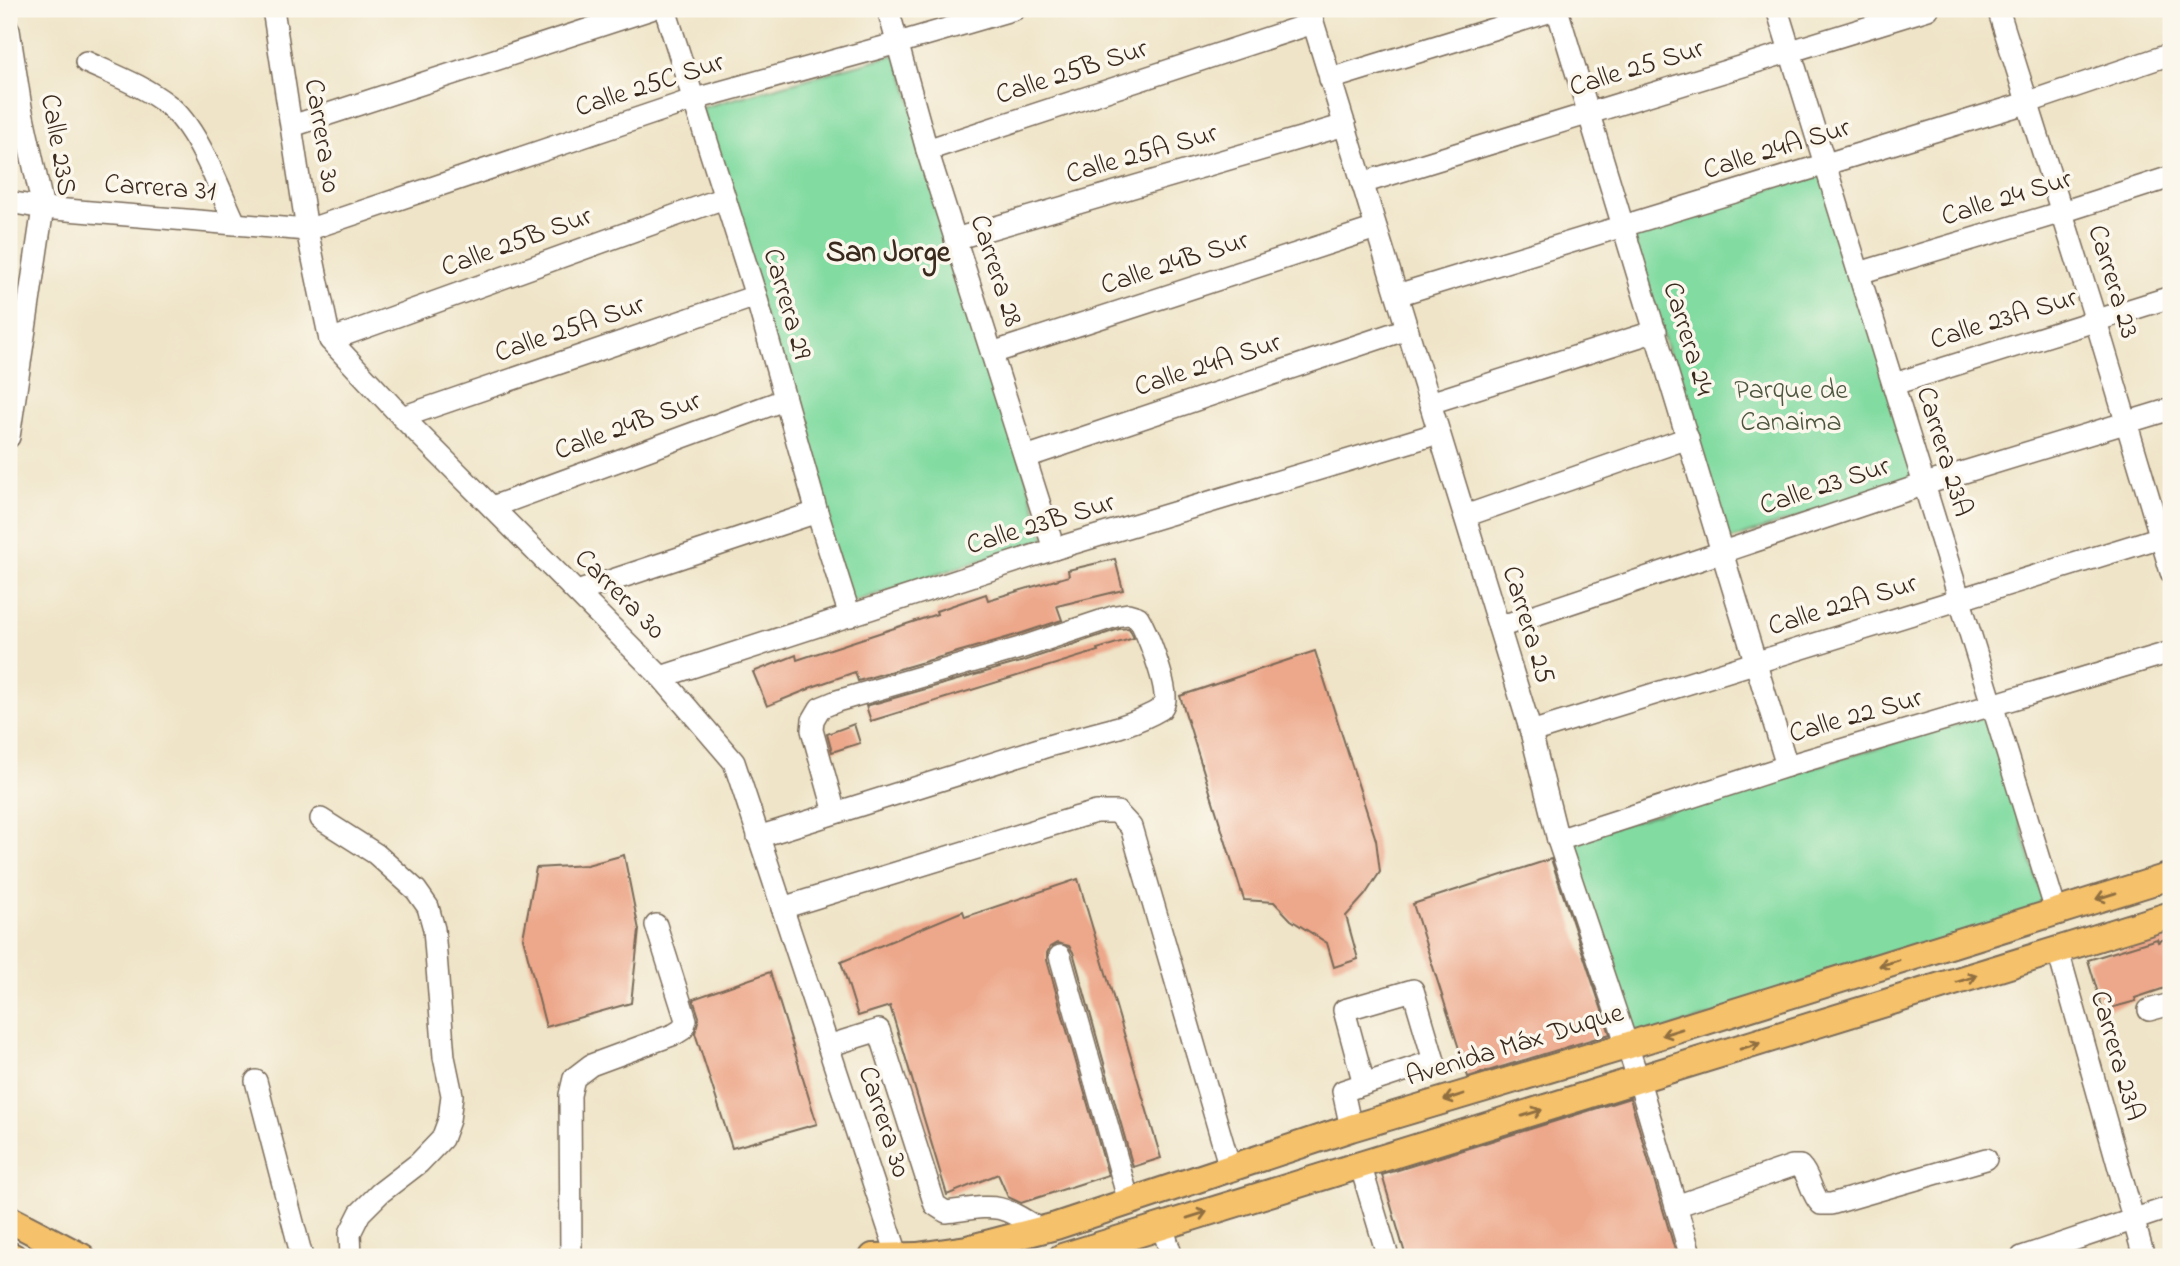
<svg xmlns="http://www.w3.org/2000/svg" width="2180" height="1266" viewBox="0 0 2180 1266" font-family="'Indie Flower',sans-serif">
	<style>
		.green { fill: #82dba1; stroke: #5e8260; stroke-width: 2 }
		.building { fill: #eda78a }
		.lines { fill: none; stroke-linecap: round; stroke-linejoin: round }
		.minor-casing { stroke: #7a6b59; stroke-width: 24 }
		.major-casing { stroke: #7a6b59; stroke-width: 30 }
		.minor { stroke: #fff; stroke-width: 21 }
		.major { stroke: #f5c16b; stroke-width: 26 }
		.oneway { stroke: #8f6e41 }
		.labels { text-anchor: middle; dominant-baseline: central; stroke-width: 7; stroke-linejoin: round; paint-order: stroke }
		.street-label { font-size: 28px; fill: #3b2a1e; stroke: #fbf7ec }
		.park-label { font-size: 28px; fill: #4d563f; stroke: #fbf7ec }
		.neighbourhood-label { font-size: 30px; font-weight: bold; fill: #3b2a1e; stroke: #fbf7ec }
	</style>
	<rect width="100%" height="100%" fill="#fbf7ec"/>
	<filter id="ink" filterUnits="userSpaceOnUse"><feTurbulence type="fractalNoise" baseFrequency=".0143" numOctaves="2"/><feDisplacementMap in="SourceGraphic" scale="14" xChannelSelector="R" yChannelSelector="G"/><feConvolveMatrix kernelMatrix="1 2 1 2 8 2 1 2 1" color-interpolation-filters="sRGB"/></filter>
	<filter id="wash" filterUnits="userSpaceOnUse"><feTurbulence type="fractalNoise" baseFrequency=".00686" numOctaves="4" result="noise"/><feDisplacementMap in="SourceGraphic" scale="28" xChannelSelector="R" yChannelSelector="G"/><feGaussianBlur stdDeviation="1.57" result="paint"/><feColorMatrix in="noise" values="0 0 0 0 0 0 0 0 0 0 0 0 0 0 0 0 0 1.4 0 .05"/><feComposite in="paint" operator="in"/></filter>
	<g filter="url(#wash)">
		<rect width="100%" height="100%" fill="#efe4c7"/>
		<!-- green -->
		<g class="green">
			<polygon points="897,54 1045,539 850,603 701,108"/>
			<polygon points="1824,172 1919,478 1726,541 1631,231"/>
			<polygon points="1988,715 2046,911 1630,1041 1571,840"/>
		</g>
		<g id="blocks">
			<!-- building -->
			<g class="building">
				<polygon points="1115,559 1123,590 1057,606 1062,620 1016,635 858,681 855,672 809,688 809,689 767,706 753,672 796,655 797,660 937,614 936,611 986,594 988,600 1069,576 1068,570"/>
				<polygon points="1129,628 1134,638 1097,649 1098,651 871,721 866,706 1024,661 1119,629"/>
				<polygon points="1315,651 1376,840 1380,872 1365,895 1346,916 1358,959 1334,967 1327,943 1291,920 1274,902 1244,900 1180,696"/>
				<polygon points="854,724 860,743 832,752 827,734"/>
				<polygon points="624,855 639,930 631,1003 546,1027 523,938 536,868 587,865"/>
				<polygon points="1551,859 1610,1034 1468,1077 1413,904"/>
				<polygon points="1078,879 1161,1158 1133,1167 1073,952 1069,946 1057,943 1050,947 1047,953 1047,960 1108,1175 1021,1203 1008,1197 998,1174 947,1195 890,1006 858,1016 841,962 963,911 965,917"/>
				<polygon points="2171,936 2171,986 2135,998 2136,1001 2103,1010 2088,960 2157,939 2158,942"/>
				<polygon points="770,972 817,1124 732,1148 695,1033 699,1017 693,999"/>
				<polygon points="1630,1098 1677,1257 1406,1257 1382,1175"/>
			</g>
		</g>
	</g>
	<g filter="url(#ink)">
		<use href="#blocks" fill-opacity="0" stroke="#7a6b59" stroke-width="2"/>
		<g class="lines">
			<defs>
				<g id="minor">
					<polyline points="273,9 307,230 330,340 402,417 661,677 734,762 898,1257"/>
					<polyline points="665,9 756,296 817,512 850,616"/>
					<polyline points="888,9 927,150 1054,549"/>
					<polyline points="1309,9 1531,732 1558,840 1639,1081 1691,1257"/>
					<polyline points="1557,9 1787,766"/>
					<polyline points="1777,9 2056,911"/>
					<polyline points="1998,9 2096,321 2171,572"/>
					<polyline points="9,30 21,107 43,208 9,437"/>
					<path d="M 86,62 C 114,75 144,86 168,105 C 198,128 219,189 235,223"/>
					<polyline points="1330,79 1558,9"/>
					<polyline points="292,126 651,9"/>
					<polyline points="927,150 1313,23"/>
					<polyline points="1362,183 1928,9"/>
					<polyline points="9,202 43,208 307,230 695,99 898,43 1015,9"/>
					<polyline points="955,239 1345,125"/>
					<polyline points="1859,273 2062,212 2171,177"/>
					<polyline points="1397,295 2026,103 2171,54"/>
					<polyline points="330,340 724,198"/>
					<polyline points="992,353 1376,228"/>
					<polyline points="1894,384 2171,297"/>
					<polyline points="1430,403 1656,331"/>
					<polyline points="402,417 756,296"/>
					<polyline points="1026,457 1407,329"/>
					<polyline points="492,507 784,400"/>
					<polyline points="1465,516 1688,438"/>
					<polyline points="577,592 817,512"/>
					<polyline points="1499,627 1925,484 2171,409"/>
					<polyline points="661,677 1054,549 1439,433"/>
					<polyline points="1531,732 2171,534"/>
					<polyline points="321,819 376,854 416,890 428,907 434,929 444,1057 452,1095 449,1120 442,1139 419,1163 380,1193 360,1213 350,1233 351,1257"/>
					<path d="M 758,837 C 852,808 946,778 1039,749 C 1078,736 1126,730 1161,709 C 1163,706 1165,702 1165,699 C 1166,681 1147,632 1138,617 L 1128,614 L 1116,616 L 1020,648 L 837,701 L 820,708 L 813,720 L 812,730 L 835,813"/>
					<polyline points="1558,840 1787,766 2171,652"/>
					<polyline points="782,908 1078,817 1096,812 1117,812 1131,827 1230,1168"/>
					<polyline points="2058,951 2144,1257"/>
					<polyline points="1060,956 1129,1202"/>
					<polyline points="2149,1010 2171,1004"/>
					<path d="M 828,1046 L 879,1030 L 935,1205 L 946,1212 C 994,1206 998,1201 1040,1230"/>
					<polyline points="256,1081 302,1257"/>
					<polyline points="1351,1128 1343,1091 1434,1061 1413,990 1344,1010 1364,1084"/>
					<polyline points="1360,1164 1388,1257"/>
					<path d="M 1676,1206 L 1792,1166 L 1800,1166 C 1811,1177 1810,1193 1821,1204 L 1831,1204 L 1986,1159"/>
					<polyline points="1162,1226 1172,1257"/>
					<polyline points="571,1257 570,1095 574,1078 591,1065 675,1034 683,1029 686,1020 656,925"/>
					<polyline points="2022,1257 2171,1207"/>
				</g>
				<g id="major">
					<polyline points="9,1219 82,1257"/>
					<polyline points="9,1255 13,1257"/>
					<polyline points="873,1257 917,1256 967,1249 1056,1226 1351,1128 1626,1046 2171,876"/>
					<polyline points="1062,1257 2171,915"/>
				</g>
			</defs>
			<!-- minor casing -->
			<use href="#minor" class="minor-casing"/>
			<!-- major casing -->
			<use href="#major" class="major-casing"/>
			<!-- minor -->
			<use href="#minor" class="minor"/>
			<!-- major -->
			<use href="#major" class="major"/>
		</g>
		<!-- one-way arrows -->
		<defs><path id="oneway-shaft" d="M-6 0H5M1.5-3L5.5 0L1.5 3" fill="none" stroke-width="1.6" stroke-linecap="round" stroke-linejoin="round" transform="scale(1.75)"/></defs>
		<g class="oneway">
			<use href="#oneway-shaft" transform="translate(2106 896) rotate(163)"/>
			<use href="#oneway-shaft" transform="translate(1889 963) rotate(163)"/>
			<use href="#oneway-shaft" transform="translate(1967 979) rotate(-17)"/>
			<use href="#oneway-shaft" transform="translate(1672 1032) rotate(163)"/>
			<use href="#oneway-shaft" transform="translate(1750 1046) rotate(-17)"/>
			<use href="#oneway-shaft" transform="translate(1454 1097) rotate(163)"/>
			<use href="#oneway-shaft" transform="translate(1532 1113) rotate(-17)"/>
			<use href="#oneway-shaft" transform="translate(1197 1215) rotate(-17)"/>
		</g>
	</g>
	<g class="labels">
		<!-- street labels -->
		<g class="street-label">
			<text transform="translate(1637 69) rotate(-17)">Calle 25 Sur</text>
			<text transform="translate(1072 73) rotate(-18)">Calle 25B Sur</text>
			<text transform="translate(650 86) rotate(-18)">Calle 25C Sur</text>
			<text transform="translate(321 136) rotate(81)">Carrera 30</text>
			<text transform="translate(57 145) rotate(80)">Calle 23S</text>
			<text transform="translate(1777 150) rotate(-17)">Calle 24A Sur</text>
			<text transform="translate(1142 155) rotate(-16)">Calle 25A Sur</text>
			<text transform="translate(160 189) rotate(4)">Carrera 31</text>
			<text transform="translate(2007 199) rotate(-17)">Calle 24 Sur</text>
			<text transform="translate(517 243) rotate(-20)">Calle 25B Sur</text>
			<text transform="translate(1175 264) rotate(-18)">Calle 24B Sur</text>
			<text transform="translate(995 271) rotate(72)">Carrera 28</text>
			<text transform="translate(2112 282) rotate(73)">Carrera 23</text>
			<text transform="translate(786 304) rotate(74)">Carrera 29</text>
			<text transform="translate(2004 320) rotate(-17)">Calle 23A Sur</text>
			<text transform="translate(570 330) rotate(-19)">Calle 25A Sur</text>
			<text transform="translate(1687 339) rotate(73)">Carrera 24</text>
			<text transform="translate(1208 366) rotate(-18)">Calle 24A Sur</text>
			<text transform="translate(628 427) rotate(-20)">Calle 24B Sur</text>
			<text transform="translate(1943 452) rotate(73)">Carrera 23A</text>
			<text transform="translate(1825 487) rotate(-18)">Calle 23 Sur</text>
			<text transform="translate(1041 525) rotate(-17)">Calle 23B Sur</text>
			<text transform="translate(619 595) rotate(45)">Carrera 30</text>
			<text transform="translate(1843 606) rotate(-17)">Calle 22A Sur</text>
			<text transform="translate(1527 625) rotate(73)">Carrera 25</text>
			<text transform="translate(1856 717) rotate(-16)">Calle 22 Sur</text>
			<text transform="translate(1515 1046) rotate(-17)">Avenida Máx Duque</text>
			<text transform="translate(2116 1056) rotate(74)">Carrera 23A</text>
			<text transform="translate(883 1122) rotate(72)">Carrera 30</text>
		</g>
		<!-- park labels -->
		<g class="park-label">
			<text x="1791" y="391">Parque de<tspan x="1791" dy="32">Canaima</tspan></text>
		</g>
		<!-- neighbourhood labels -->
		<g class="neighbourhood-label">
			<text x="888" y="254">San Jorge</text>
		</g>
	</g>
	<!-- margin -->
	<rect width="2180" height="1266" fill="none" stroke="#fbf7ec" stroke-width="35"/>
</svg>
